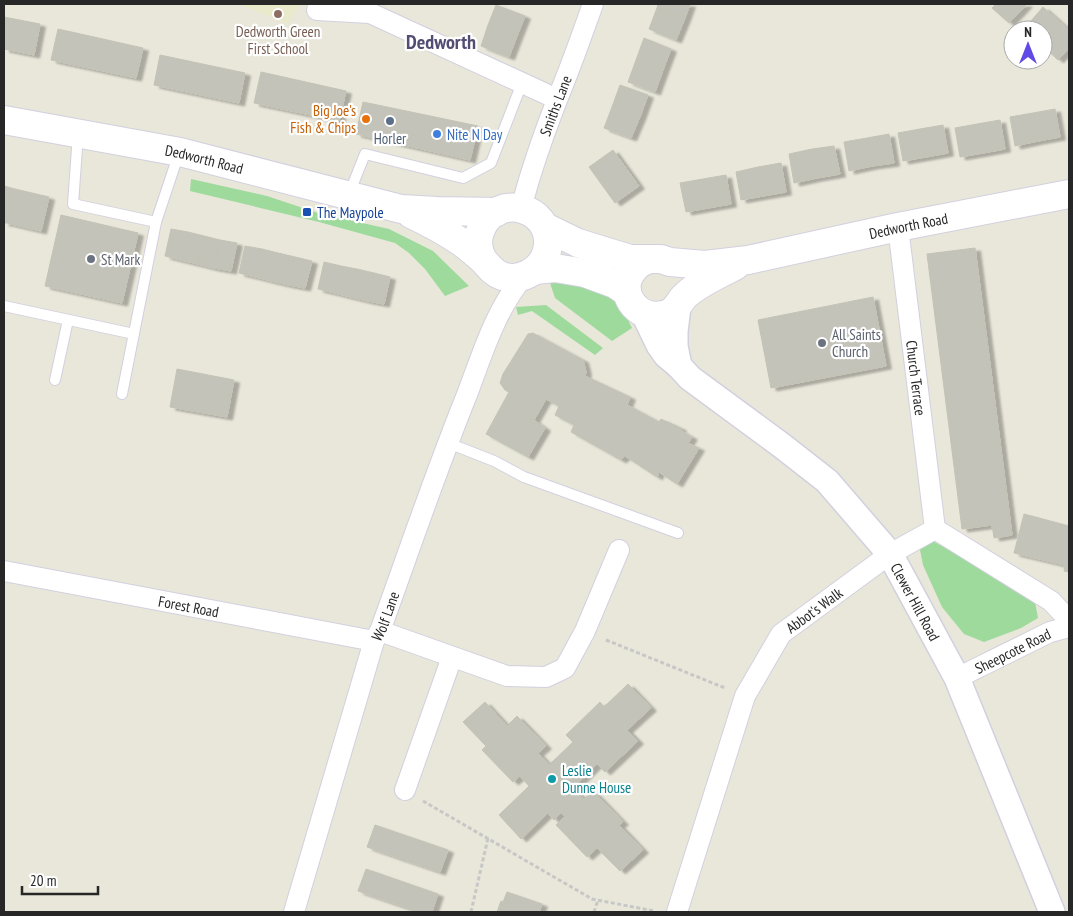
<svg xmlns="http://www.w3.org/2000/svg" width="1073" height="916" viewBox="0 0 1073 916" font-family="'PT Sans Narrow',sans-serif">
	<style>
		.education { fill: #e9e9cb }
		.green { fill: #9dda9c }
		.building { fill: #c4c3ba; stroke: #c3c3b5; filter: url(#shadow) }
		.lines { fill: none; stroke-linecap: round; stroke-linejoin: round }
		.service-casing { stroke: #d2d0df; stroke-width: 12 }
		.minor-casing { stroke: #d2d0df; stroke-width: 22 }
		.tertiary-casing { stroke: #d2d0df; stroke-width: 28 }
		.secondary-casing { stroke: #d2d0df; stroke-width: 30 }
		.path { stroke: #c7c7c7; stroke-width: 3; stroke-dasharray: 4 2.5; stroke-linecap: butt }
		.service { stroke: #fff; stroke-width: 10 }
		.minor { stroke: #fff; stroke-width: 20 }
		.tertiary { stroke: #fff; stroke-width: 25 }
		.secondary { stroke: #fff; stroke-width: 28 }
		.education-dot { fill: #8d6e63; stroke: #fff; stroke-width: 2 }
		.food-dot { fill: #e8710a; stroke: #fff; stroke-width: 2 }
		.service-dot { fill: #5c6f8a; stroke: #fff; stroke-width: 2 }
		.shop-dot { fill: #3f7fe0; stroke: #fff; stroke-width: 2 }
		.transit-dot { fill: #1a4fb4; stroke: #fff; stroke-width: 2 }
		.worship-dot { fill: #6b7280; stroke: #fff; stroke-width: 2 }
		.culture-dot { fill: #0f9aa8; stroke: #fff; stroke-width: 2 }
		.labels { text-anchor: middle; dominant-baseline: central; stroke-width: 4.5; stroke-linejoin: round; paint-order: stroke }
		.education-label { font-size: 15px; fill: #785e54; stroke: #fff }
		.street-label { font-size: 15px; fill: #272727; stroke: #fff }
		.food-label { font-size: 15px; fill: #c56008; stroke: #fff; text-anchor: end }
		.shop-label { font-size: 15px; fill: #366cbe; stroke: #fff; text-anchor: start }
		.service-label { font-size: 15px; fill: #4e5e75; stroke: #fff }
		.transit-label { font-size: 15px; fill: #164399; stroke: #fff; text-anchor: start }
		.worship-label { font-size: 15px; fill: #5b616d; stroke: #fff; text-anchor: start }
		.culture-label { font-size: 15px; fill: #0d838f; stroke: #fff; text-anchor: start }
		.district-label { font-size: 20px; font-weight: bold; fill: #534d73; stroke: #fff }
	</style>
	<defs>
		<filter id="shadow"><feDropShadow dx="5.5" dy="3" stdDeviation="1" flood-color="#0004"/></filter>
	</defs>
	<rect width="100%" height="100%" fill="#e9e7da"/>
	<!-- education -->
	<polygon class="education" points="238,4 300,4 288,24"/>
	<!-- green -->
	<g class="green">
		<polygon points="191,179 267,196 318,213 389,229 433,251 469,286 445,296 425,269 409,253 395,243 319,222 190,191"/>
		<polygon points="549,280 567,281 610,295 622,308 632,328 612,341 555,298"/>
		<polygon points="546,305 603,348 595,355 532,311 518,315 516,307"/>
		<polygon points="931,540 1016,587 1035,602 1038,618 1021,628 984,642 964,634 942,607 923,565 919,545"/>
	</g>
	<!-- building -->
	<g class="building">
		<polygon points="658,4 690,4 685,18 657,8"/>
		<polygon points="996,4 1027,4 1009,23 992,8"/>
		<polygon points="496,5 525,16 517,36 488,25"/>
		<polygon points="1043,7 1061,23 1043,42 1043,30 1025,30 1024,29"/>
		<polygon points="657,8 685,18 676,40 649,29"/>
		<polygon points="4,17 40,24 34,55 4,49"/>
		<polygon points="1061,23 1069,30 1069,48 1058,60 1043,46 1043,42"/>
		<polygon points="488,25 517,36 509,57 481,46"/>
		<polygon points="58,29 143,48 136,78 51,60"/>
		<polygon points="644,38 671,49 663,70 636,60"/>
		<polygon points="160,55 245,73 239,103 154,85"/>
		<polygon points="636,60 663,70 655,92 628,82"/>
		<polygon points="261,72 346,91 339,121 254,103"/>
		<polygon points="620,85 648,95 640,117 612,107"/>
		<polygon points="363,102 478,126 470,160 356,134"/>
		<polygon points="612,107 640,117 631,138 604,128"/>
		<polygon points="1055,109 1060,137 1038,141 1033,113"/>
		<polygon points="1033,113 1038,141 1015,146 1010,117"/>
		<polygon points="1000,120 1005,149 983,153 977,124"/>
		<polygon points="977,124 983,153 960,157 955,128"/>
		<polygon points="943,125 948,153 926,157 920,129"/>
		<polygon points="920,129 926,157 903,161 898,133"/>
		<polygon points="889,134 894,163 872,166 867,138"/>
		<polygon points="867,138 872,166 849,171 844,142"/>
		<polygon points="834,146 840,174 817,178 812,149"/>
		<polygon points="812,149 817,178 794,183 789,154"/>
		<polygon points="613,150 626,168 602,185 589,167"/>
		<polygon points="781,163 786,192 763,196 758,167"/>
		<polygon points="758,167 763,196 741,200 736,172"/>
		<polygon points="626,168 639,186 615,203 602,185"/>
		<polygon points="726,175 731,204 708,208 703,179"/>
		<polygon points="703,179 708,208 686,212 680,183"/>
		<polygon points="4,186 15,189 7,223 4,223"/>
		<polygon points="15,189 49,197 41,231 7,223"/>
		<polygon points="61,215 138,233 122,303 45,286"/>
		<polygon points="171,229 188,232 181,260 165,256"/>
		<polygon points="188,232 204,236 198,264 181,260"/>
		<polygon points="204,236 220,240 214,268 198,264"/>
		<polygon points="220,240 237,243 231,271 214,268"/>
		<polygon points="245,246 262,249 256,277 239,273"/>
		<polygon points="975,248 1012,535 994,538 992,525 962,529 927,254"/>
		<polygon points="262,249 278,253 272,281 256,277"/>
		<polygon points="278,253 295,257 289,285 272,281"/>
		<polygon points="295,257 312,261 305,288 289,285"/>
		<polygon points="324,262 341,266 335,293 318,289"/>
		<polygon points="341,266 357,269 351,297 335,293"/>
		<polygon points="357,269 374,273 368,301 351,297"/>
		<polygon points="374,273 390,277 384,304 368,301"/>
		<polygon points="873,297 886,366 771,388 758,320"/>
		<polygon points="533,333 583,360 586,372 585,376 630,397 627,405 659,422 661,419 681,428 680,430 692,437 688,443 699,448 677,484 659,472 657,477 625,456 621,460 571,432 574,425 555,415 559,406 546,399 534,420 545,428 528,457 486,434 509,392 505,390 500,383 503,374 528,334"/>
		<polygon points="177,369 234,380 227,417 170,407"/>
		<polygon points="1024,514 1069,526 1069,572 1064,571 1065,565 1014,553"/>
		<polygon points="628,684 651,708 627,730 638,741 605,772 597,764 573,788 584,799 593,791 623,822 619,825 643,850 620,871 597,848 587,857 556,825 565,817 561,813 554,820 548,813 521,839 499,815 529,786 520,776 513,782 482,750 486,746 463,722 485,702 507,726 517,716 546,746 538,753 549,765 573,742 566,735 600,702 604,707"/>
		<polygon points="375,825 448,850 440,872 367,847"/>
		<polygon points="366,869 438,894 432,912 420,912 358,891"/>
		<polygon points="507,892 542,904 539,912 497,912 501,901 503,902"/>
	</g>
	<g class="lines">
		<defs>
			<g id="service">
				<polyline points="78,134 73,204 156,222 179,153"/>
				<polyline points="349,194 365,154 463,178 491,163 522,83"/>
				<polyline points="4,306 134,334"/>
				<polyline points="55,380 68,320"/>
				<polyline points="122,394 156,222"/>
				<polyline points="448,443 494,461 524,477 678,533"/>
			</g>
			<g id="minor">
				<polyline points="317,10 370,13 557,99"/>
				<path id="s1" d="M 521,209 C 532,165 548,122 565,80 C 575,55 584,29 593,4"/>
				<path id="s2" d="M 898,227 L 935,529"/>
				<path id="s3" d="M 4,571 L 374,641"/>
				<polyline points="380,631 507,676 546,677 565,668 585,631 619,550"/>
				<path id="s4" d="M 957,678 L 1050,632 L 1069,627"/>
				<polyline points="405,790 452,657"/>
				<path id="s5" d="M 294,912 L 374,641 L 380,631 C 409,551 436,471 468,392 C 483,352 496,309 524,276"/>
				<path id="s6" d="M 677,912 L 745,696 L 781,634 L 890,554 L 935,529 L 1051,601 L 1069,620"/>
			</g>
			<g id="tertiary">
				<polyline points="678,306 675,332 675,346 679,366"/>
				<path id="s7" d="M 644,314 L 659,345 L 666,355 L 679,366 L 690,378 L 781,445 L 827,481 L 890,554 L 957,678 L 1052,912"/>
			</g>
			<g id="secondary">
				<path id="s8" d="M 4,120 L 180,152 L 401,209 L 437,211 L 497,212"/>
				<path d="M 411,214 C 428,222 445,231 461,242 C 468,247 475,253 482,259 C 488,265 493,273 502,276 C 510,279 520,278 528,274 C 540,268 547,258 548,244 C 550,207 498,193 482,227 C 479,233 477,242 479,249 C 479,253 482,257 483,260"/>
				<path id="s9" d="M 545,227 L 578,243 L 630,259 L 661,259 L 670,262 L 705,265 L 748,260 L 898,227 L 1069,194"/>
				<path d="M 650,259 C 644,261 638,263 634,269 C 615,290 636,321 663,315 C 674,313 677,306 683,298 C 693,286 721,273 735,266"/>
				<polyline points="535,270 555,268 585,273 615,284 627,292"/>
			</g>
		</defs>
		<!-- service casing -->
		<use href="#service" class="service-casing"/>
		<!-- minor casing -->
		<use href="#minor" class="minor-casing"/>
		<!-- tertiary casing -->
		<use href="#tertiary" class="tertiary-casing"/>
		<!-- secondary casing -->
		<use href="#secondary" class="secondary-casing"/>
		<!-- path -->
		<g class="path">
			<polyline points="606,640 725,688"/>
			<polyline points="423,801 592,899 654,911"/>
			<polyline points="471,912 488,838"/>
			<polyline points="594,912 598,900"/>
		</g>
		<!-- service -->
		<use href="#service" class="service"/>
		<!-- minor -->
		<use href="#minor" class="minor"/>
		<!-- tertiary -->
		<use href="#tertiary" class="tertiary"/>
		<!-- secondary -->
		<use href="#secondary" class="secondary"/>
	</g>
	<!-- markers -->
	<circle class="education-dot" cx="278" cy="14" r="5"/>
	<circle class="food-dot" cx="366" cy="119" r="5"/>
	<circle class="service-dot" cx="390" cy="121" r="5"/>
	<circle class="shop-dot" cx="437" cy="134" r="5"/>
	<rect class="transit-dot" x="302" y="207" width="10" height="10" rx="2.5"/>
	<g class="worship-dot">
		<circle cx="91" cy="259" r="5"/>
		<circle cx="822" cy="343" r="5"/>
	</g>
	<circle class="culture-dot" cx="552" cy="779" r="5"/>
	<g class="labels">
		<!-- education labels -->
		<g class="education-label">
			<text x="278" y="31">Dedworth Green<tspan x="278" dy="17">First School</tspan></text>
		</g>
		<!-- street labels -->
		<g class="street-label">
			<text stroke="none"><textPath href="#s1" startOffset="109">Smiths Lane</textPath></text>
			<text stroke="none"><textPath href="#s8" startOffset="204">Dedworth Road</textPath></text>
			<text stroke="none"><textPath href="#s9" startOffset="374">Dedworth Road</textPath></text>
			<text stroke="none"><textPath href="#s2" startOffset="152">Church Terrace</textPath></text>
			<text stroke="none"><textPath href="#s7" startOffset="402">Clewer Hill Road</textPath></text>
			<text stroke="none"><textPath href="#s3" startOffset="188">Forest Road</textPath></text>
			<text stroke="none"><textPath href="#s6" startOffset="339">Abbot's Walk</textPath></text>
			<text stroke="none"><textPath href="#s5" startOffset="310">Wolf Lane</textPath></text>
			<text stroke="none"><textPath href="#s4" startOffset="62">Sheepcote Road</textPath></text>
		</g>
		<!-- food labels -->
		<g class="food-label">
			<text x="356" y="110">Big Joe's<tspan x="356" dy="17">Fish &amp; Chips</tspan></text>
		</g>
		<!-- shop labels -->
		<g class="shop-label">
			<text x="447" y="134">Nite N Day</text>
		</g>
		<!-- service labels -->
		<g class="service-label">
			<text x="390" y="138">Horler</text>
		</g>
		<!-- transit labels -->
		<g class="transit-label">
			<text x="317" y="212">The Maypole</text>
		</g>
		<!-- worship labels -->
		<g class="worship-label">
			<text x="101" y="259">St Mark</text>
			<text x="832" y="334">All Saints<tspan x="832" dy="17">Church</tspan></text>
		</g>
		<!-- culture labels -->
		<g class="culture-label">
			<text x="562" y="770">Leslie<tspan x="562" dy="17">Dunne House</tspan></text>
		</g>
		<!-- district labels -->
		<g class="district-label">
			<text x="441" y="42">Dedworth</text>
		</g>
	</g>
	<!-- border -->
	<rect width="1073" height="916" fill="none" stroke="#272727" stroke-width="10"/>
	<!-- north arrow -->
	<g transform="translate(1028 45)"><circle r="24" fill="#ffffff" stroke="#a9a9a9"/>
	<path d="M0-4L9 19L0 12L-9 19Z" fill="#604ae6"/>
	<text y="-8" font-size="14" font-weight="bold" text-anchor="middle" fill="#272727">N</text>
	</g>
	<!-- scale -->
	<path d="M22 886v8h76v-8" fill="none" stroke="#272727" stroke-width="2.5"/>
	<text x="30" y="886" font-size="15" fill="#272727" stroke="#ffffff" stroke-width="4" paint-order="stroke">20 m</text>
</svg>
